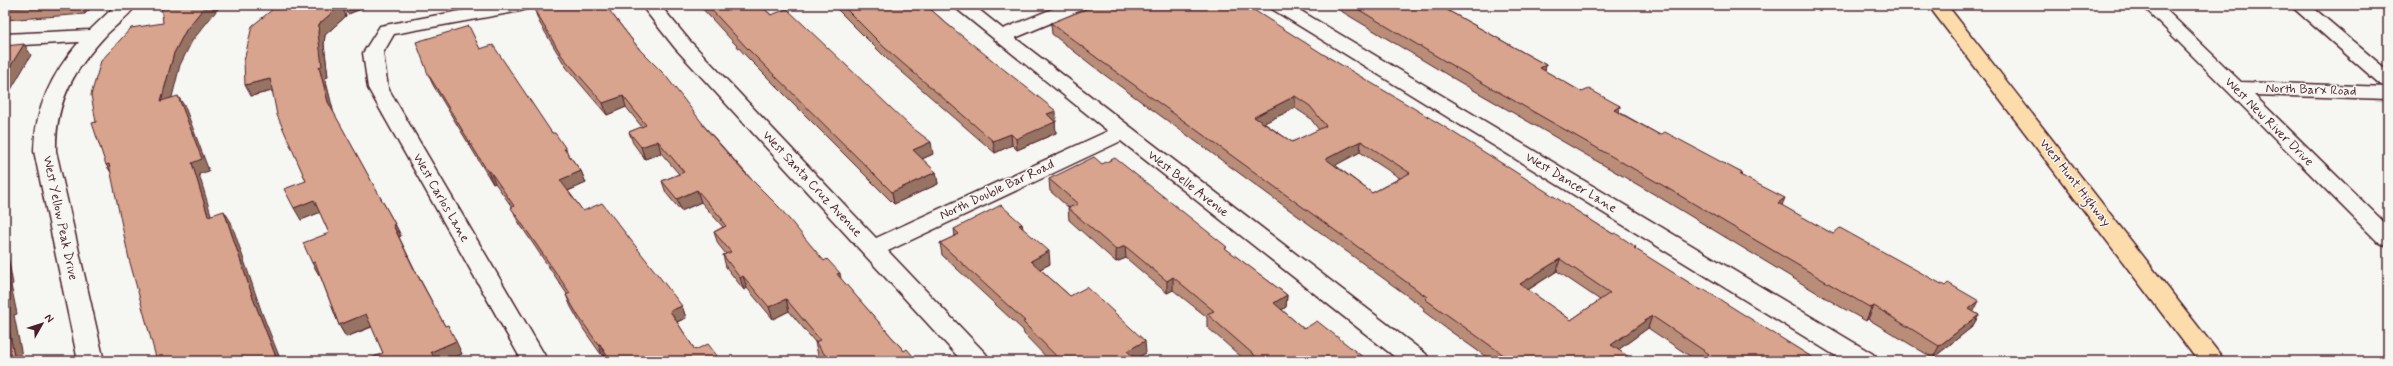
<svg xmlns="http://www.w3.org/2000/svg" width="2393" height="366" viewBox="0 0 2393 366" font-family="Mynerve,sans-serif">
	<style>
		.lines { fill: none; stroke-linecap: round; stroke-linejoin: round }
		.minor-casing { stroke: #4a1f2b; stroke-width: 3 }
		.major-casing { stroke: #4a1f2b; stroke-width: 3 }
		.minor { fill: #f6f6f2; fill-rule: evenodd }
		.major { fill: #fddcac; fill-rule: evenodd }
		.wall { fill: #ba8d79; stroke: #4a1f2b; fill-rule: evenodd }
		.shaded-wall { fill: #977363; stroke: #4a1f2b }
		.building { fill: #d8a48d; stroke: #4a1f2b; fill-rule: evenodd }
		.labels { text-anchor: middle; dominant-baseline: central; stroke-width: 3; stroke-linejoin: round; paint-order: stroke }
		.street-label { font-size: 13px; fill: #4a1f2b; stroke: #f6f6f2 }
	</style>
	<rect width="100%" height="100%" fill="#f6f6f2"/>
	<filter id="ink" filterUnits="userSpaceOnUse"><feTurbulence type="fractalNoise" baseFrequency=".025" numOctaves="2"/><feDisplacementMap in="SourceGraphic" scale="8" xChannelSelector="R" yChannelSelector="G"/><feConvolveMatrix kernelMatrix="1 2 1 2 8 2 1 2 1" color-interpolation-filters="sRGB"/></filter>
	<g filter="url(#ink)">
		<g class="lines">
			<defs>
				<g id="minor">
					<path d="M 116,5 L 136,5 C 129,16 117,24 108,33 C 74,69 55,101 56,151 L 104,361 L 78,361 L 34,151 C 35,107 52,74 79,42 L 5,46 L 5,34 L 90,30 Z"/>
					<polygon points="491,5 529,5 526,9 520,11 394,34 383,53 388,88 548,361 522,361 368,88 363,53 380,26"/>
					<polygon points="641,5 660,5 689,40 876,238 1108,131 952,5 973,5 1003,29 1062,5 1087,5 1084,9 1015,38 1426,354 1430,361 1400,361 1121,141 888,251 986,354 990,361 962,361 675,48"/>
					<polygon points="1269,5 1291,5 1873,354 1877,361 1844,361 1272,9"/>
					<polygon points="2142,5 2161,5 2241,82 2388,87 2381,85 2290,5 2310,5 2388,71 2388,99 2254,95 2388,226 2388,247 2380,244"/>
				</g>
				<polygon id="major" points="1928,5 1947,5 2225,361 2198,361"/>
			</defs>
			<!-- minor casing -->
			<use href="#minor" class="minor-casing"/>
			<!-- major casing -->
			<use href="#major" class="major-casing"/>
			<!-- minor -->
			<use href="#minor" class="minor"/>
			<!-- major -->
			<use href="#major" class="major"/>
		</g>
		<!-- wall -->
		<g class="wall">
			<polygon points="5,5 94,5 85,14 5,20"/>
			<polygon points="278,5 372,5 348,14 343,10 346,16 325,35 324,44 328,77 325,78 333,112 395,224 401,236 399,237 415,270 445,326 462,354 445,361 365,361 383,353 372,327 346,337 339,325 320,275 319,275 329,233 320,212 301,220 306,181 272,91 251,96"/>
			<polygon points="699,5 760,5 933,154 922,159 936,172 938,184 894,204 748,58"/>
			<polygon points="833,5 926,5 1056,122 1055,123 1056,133 1017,150 1012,145 995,153 887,59"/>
			<polygon points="1331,5 1438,5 1546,65 1545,71 1582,92 1620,106 1619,112 1660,135 1742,173 1741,176 1782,206 1979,315 1972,327 1933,358 1868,319 1866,321 1839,306 1659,197 1451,77"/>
			<polygon points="535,11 612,14 640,50 705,127 824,261 841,279 904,351 917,361 823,361 818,355 815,342 789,311 773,319 747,288 744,290 726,267 723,255 726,254 718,244 714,232 723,227 701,202 681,211 666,193 662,181 679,174 661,153 645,159 633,143 629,132 642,127 626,107 607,115 566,67 539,22"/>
			<path d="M 1051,23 L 1323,54 L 1613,234 L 1636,247 L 1635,250 L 1701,290 L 1818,361 L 1697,361 L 1648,328 L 1618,350 L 1635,361 L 1492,361 L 1443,326 L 1423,311 L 1424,308 L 1102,73 L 1052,34 ZM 1295,108 L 1310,118 L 1319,130 L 1292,142 L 1264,123 ZM 1360,152 L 1400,178 L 1372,193 L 1335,165 ZM 1557,271 L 1600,300 L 1571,320 L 1528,290 Z"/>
			<polygon points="480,49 566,149 568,154 581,171 586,183 568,191 583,211 682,306 686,318 677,322 695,350 721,361 608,361 605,356 603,357 584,330 571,307 566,295 567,294 517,220 512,207 495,183 493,184 433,85 428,74"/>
			<polygon points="1102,164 1227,250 1287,295 1286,307 1282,310 1304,329 1364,361 1246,361 1207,327 1207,317 1173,290 1167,293 1126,258 1116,262 1069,220 1068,208 1069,208 1050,191 1049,179"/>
			<polygon points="1022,224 1023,229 1050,264 1040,269 1070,296 1146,353 1135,359 1138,361 1050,361 1024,334 1023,330 942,255 940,243 955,236 954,229"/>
		</g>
		<!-- shaded-wall -->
		<g class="shaded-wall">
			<polygon points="80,5 94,5 85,14"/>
			<polygon points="206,5 221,5 192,41 180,65 168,113 161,101 174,53 186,30"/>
			<polygon points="341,5 346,16 325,35 324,44 328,77 325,78 334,114 328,102 319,67 318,33 319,24"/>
			<polygon points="343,5 372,5 348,14"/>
			<polygon points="24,44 31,55 5,100 5,75"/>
			<polygon points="1546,65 1544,76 1540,68"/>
			<polygon points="270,79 276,90 251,96 245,85"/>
			<polygon points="178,96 185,107 209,171 199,174 215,228 208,216 192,163"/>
			<polygon points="623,96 626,107 607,115 603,103"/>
			<polygon points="1295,96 1295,108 1254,128 1254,117"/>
			<polygon points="1620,106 1618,117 1614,110"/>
			<polygon points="1056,111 1056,122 1055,123 1056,133 1017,150 1016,139 1047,114"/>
			<polygon points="1011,134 1012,145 995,153 993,141"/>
			<polygon points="658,141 661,153 645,159 641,147"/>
			<polygon points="1361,141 1360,152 1325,171 1326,159"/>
			<polygon points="931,142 933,154 915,162 913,150"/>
			<polygon points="109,164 114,177 106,165"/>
			<polygon points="490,171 495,183 493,184 488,172"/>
			<polygon points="581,171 586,183 565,192 560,180"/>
			<polygon points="936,172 938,184 894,204 892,192"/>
			<polygon points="697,190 701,202 681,211 677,199"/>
			<polygon points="1785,198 1780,210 1778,203"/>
			<polygon points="314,200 321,212 301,220 294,208"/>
			<polygon points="224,211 231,222 262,313 281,361 276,357 254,301"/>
			<polygon points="395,224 401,236 399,237 393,225"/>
			<polygon points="1022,224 1024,236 1019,225"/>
			<polygon points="5,240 13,284 11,285 17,314 14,315 23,361 15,361 5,308"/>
			<polygon points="1125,246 1126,258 1116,262 1116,250"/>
			<polygon points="1049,251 1050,264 1032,273 1031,261"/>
			<polygon points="1560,259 1557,271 1518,296 1520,284"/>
			<polygon points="315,262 322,274 319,275 312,263"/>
			<polygon points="840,273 842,285 837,274"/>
			<polygon points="743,276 747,288 744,290 740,278"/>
			<polygon points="1173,277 1173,290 1167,293 1167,281"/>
			<polygon points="1287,295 1286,307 1273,315 1274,303"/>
			<polygon points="786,299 789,311 773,319 769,307"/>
			<polygon points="1979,301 1973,313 1969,309"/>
			<polygon points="682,306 686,318 674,323 670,311"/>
			<polygon points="1874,306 1868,319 1866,321 1871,308"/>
			<polygon points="366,314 373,326 346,337 339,325"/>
			<polygon points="1979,315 1972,327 1933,358 1939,346"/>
			<polygon points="1652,316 1648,328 1607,358 1611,345"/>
			<polygon points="456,341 462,354 445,361 429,361 431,352"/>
			<polygon points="1145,341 1146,353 1131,361 1127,351"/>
			<polygon points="598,344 600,344 605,356 603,357"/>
		</g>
		<!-- building -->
		<g class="building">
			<polygon points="5,5 49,5 5,8"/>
			<polygon points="161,5 206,5 186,30 174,53 161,101 178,96 202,159 192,163 208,216 224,211 254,301 276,357 279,356 281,361 157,361 129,259 109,164 106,165 92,123 96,122 91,95 101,61 131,28 163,23"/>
			<polygon points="278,5 341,5 319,24 318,33 322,66 319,67 328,102 395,224 393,225 413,267 445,326 448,325 456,341 431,352 435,359 429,361 365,361 383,353 366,314 339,325 315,262 312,263 303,243 329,233 314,200 294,208 284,189 306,181 277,115 270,79 245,85 244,61 252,26"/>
			<polygon points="556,5 606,5 612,14 640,50 665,75 703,124 702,124 743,171 779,207 824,261 827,259 840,273 837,274 904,351 907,349 917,361 830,361 815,342 820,340 786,299 769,307 743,276 740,278 723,255 731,252 714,232 726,226 721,220 723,220 697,190 677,199 662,181 684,172 658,141 641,147 629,132 646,125 623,96 603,103 562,56 535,11"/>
			<polygon points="707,5 760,5 771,15 787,9 910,126 931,142 913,150 936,172 892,192 746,47"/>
			<polygon points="842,5 926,5 947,24 1056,111 1047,114 1055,122 1016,139 1011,134 993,141 885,48"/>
			<path d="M 1096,5 L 1246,5 L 1323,54 L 1440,124 L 1613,234 L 1615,233 L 1636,247 L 1634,248 L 1701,290 L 1703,289 L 1818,361 L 1699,361 L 1709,354 L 1652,316 L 1611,345 L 1635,361 L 1512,361 L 1446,314 L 1425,299 L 1427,297 L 1101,61 L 1051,23 ZM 1295,96 L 1310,106 L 1326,126 L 1292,142 L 1254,117 ZM 1361,141 L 1410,173 L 1372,193 L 1326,159 ZM 1560,259 L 1610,293 L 1571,320 L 1520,284 Z"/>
			<polygon points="1351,5 1438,5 1546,65 1540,68 1582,92 1589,89 1620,106 1614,110 1660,135 1665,132 1742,173 1740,175 1785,198 1778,203 1833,234 1840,228 1945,286 1948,283 1979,301 1969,309 1979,315 1939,346 1874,306 1871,308 1845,293 1662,185 1453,66"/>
			<polygon points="469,26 480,49 493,45 552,133 555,133 566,149 564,149 581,171 560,180 583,211 602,203 682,306 670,311 695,350 708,344 721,361 610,361 600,344 598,344 579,317 566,295 570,293 511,208 514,206 490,171 488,172 428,74 416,42"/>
			<polygon points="24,44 5,75 5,46"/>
			<polygon points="1094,157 1102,164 1115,158 1227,247 1225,248 1287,295 1274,303 1304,329 1317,321 1364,358 1360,361 1261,361 1207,314 1214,311 1173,277 1167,281 1125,246 1116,250 1068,208 1078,204 1049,179"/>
			<polygon points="1001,205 1022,224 1019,225 1049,251 1031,261 1070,296 1087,287 1145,341 1127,351 1138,361 1061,361 1023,322 1025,321 940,243 959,234 954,229"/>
			<polygon points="5,289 8,301 5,302"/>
			<polygon points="5,308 15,361 5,361"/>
		</g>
	</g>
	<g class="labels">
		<!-- street labels -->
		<g class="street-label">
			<text transform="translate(2311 90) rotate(2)">North Barx Road</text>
			<text transform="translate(2269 122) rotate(45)">West New River Drive</text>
			<text transform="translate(1571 183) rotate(31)">West Dancer Lane</text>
			<text transform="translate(2075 183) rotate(52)">West Hunt Highway</text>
			<text transform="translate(812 184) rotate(47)">West Santa Cruz Avenue</text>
			<text transform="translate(1188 184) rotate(38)">West Belle Avenue</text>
			<text transform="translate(997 190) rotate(-25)">North Double Bar Road</text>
			<text transform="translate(441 198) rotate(60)">West Carlos Lane</text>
			<text transform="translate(60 218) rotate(78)">West Yellow Peak Drive</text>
		</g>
	</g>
	<!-- margin -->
	<rect width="2393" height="366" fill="none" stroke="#f6f6f2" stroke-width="20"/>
	<rect x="10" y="10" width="2373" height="346" fill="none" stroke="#4a1f2b" stroke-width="1.5" filter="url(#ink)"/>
	<!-- north arrow -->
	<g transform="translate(42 324) rotate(51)" stroke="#f6f6f2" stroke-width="3" paint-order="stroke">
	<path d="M0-3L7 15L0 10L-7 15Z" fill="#4a1f2b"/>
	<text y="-6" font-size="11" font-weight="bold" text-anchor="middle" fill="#4a1f2b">N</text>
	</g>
</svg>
